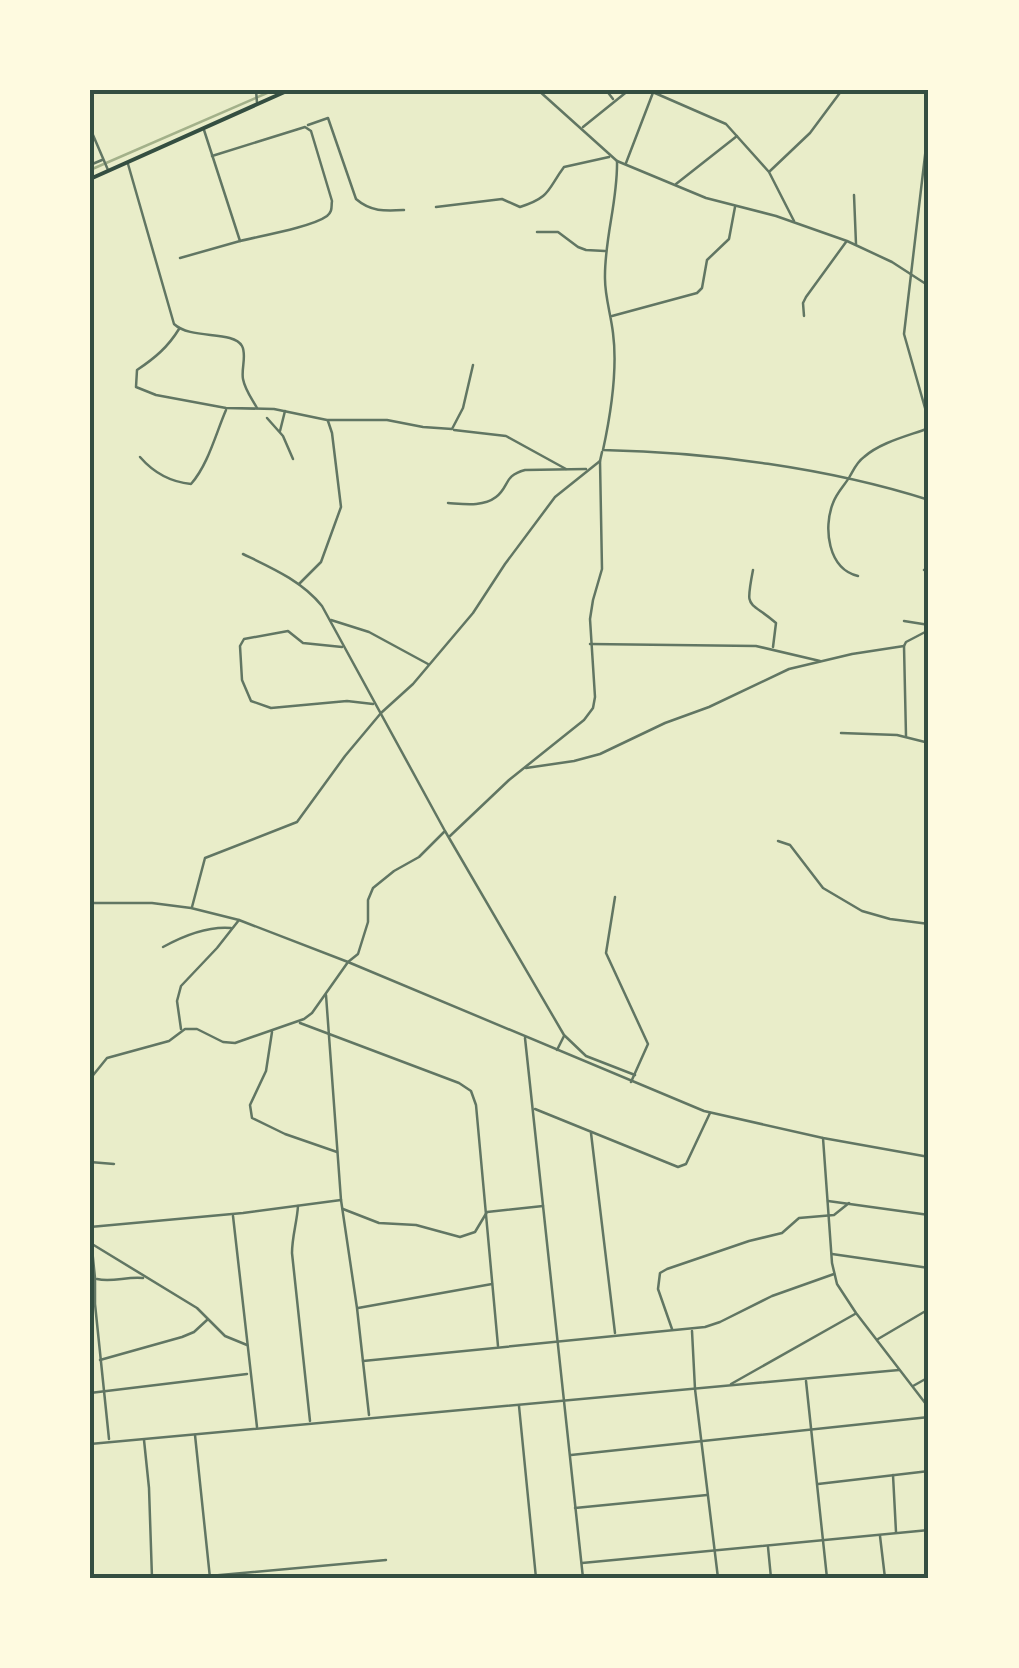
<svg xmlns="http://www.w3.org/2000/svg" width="1019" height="1668" viewBox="0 0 1019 1668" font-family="'PT Sans',sans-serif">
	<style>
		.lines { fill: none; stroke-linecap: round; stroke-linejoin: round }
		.stream { stroke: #a3b18a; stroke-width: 2.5 }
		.minor { stroke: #617663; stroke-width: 2.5 }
		.tertiary { stroke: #617663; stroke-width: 2.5 }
		.primary { stroke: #344e41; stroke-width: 4 }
		.neatline { fill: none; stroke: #344e41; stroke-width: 4 }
	</style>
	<rect width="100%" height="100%" fill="#e9edc9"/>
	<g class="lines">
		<!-- stream -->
		<polyline class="stream" points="90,170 274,90"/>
		<!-- minor -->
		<g class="minor">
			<polyline points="256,90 257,103"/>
			<polyline points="606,90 613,99"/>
			<polyline points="648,90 726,124 769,172 794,221"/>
			<path d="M 308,125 L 328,118 L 356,199 C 371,212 385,211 404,210"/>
			<polyline points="583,127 629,90"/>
			<polyline points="90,128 108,170"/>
			<polyline points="929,141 926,147 904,334 929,422"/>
			<path d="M 212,156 L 305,127 L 311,131 L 332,201 C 331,207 333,211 327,216 C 312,227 260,236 240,241"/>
			<polyline points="617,161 706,198 776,216 847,241 892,262 929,286"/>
			<polyline points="626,163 654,90"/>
			<path d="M 128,164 L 174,324 C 191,340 233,330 242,346 C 247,355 241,369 243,379 C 245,390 252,399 257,408"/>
			<polyline points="90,165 102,160"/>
			<polyline points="770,171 810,133 842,90"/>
			<polyline points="676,184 737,136"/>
			<polyline points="854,195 856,244"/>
			<path d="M 436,207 L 502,199 L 520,207 C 551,197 547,190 564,167 L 609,157"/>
			<polyline points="537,232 558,232 578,247 586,250 605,251"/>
			<polyline points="180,258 240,241 204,130"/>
			<polyline points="612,316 697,293 702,288 707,260 729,239 735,207"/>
			<polyline points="804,316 803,303 806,297 846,242"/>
			<path d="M 179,329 C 168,347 155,358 137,370 L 136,387 L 156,395 L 226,408 L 274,409 L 327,420 L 387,420 L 423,427 L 452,429 L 463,408 L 473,365"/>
			<polyline points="267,418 283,436 293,459"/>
			<polyline points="454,430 506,436 566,469"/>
			<polyline points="280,431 285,411"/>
			<path d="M 140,457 C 153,472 171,482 191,484 C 208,465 216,433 226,410"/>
			<path d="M 448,503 C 464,504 483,507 496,497 C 510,486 503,476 525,470 L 586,469"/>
			<path d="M 243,554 C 272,568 302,581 322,606 L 445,831 L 564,1035 L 586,1056 L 635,1075"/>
			<path d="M 753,570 C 745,611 748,599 776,623 L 773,647"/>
			<polyline points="924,570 929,568"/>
			<path d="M 858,576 C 828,569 823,528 833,503 C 837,492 845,485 850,476 C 854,469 857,462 864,457 C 881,442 908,436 929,428"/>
			<polyline points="299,584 321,562 341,507 332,433 328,421"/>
			<polyline points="331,620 369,632 428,664"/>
			<polyline points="904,621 929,625"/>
			<polyline points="590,644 756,646 820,661"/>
			<polyline points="342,647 303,643 288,631 244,639 240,646 242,680 251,701 271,708 347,701 373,704"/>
			<polyline points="841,733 897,735 929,743"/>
			<polyline points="906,736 904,646 906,642 929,630"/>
			<polyline points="526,768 574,761 600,754 665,723 709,707 789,669 852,654 904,646"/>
			<polyline points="450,836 509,780 584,720 593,708 595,697 590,619 593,600 602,569 600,461 602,452"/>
			<polyline points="778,841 790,845 823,888 862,911 890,919 929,924"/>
			<polyline points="615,897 606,953 648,1044 631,1082"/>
			<polyline points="192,907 205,858 297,822 345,756 381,713 413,684 473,613 505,564 555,497 600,461"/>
			<path d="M 163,947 C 183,936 208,926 231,928"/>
			<polyline points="326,995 341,1200 357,1308 369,1415"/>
			<polyline points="300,1023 459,1083 471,1091 476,1105 498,1346"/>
			<polyline points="181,1029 177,1001 181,986 217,948 239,920"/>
			<polyline points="272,1032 266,1071 250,1105 252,1118 285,1134 337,1152"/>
			<polyline points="525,1038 583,1578"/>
			<polyline points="557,1050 564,1036"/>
			<polyline points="90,1079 107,1058 169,1041 185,1029 197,1029 223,1042 235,1043 304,1019 312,1013 348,962 358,954 368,922 368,900 373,888 394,871 419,857 444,832"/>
			<polyline points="535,1109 678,1167 686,1164 710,1113"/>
			<polyline points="591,1133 615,1333"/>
			<polyline points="823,1138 832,1263 837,1284 856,1313 929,1408"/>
			<polyline points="90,1162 114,1164"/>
			<polyline points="828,1201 929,1215"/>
			<path d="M 298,1206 C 297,1222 292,1237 292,1253 L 310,1421"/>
			<polyline points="343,1209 379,1223 416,1225 460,1237 475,1232 487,1212 543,1206"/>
			<polyline points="233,1216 257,1427"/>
			<polyline points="90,1227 243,1213 341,1200"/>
			<polyline points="90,1229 95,1278 95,1304 109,1439"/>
			<polyline points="92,1244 197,1308 225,1336 247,1345"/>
			<polyline points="832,1254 929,1268"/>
			<path d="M 97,1279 C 112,1283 127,1276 143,1278"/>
			<polyline points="358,1308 492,1284"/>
			<polyline points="672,1329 658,1289 660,1273 667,1269 749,1241 782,1233 799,1218 834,1215 849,1203"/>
			<polyline points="692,1331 695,1389 718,1578"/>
			<polyline points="878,1339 929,1309"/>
			<polyline points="100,1360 182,1337 194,1332 207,1320"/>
			<polyline points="363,1361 705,1327 720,1322 772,1296 834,1274"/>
			<polyline points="806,1381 827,1578"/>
			<polyline points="731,1384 855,1314"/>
			<polyline points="913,1386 929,1377"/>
			<polyline points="90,1393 247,1374"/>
			<polyline points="519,1406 536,1578"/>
			<polyline points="195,1435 210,1578"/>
			<polyline points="144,1440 149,1488 152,1578"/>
			<polyline points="90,1444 899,1370"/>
			<polyline points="571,1455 929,1417"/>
			<polyline points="893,1475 896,1532"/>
			<polyline points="818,1484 929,1471"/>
			<polyline points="575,1508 707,1495"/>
			<polyline points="880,1536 885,1578"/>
			<polyline points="768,1547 771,1578"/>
			<polyline points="582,1563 929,1530"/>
			<polyline points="187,1578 386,1560"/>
		</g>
		<!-- tertiary -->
		<g class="tertiary">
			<path d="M 538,90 L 617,161 C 618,201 604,239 605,279 C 605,297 611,315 613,333 C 618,371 611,413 603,450 C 708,452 829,468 929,500"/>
			<polyline points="90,903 152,903 191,908 239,920 348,962 704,1111 823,1138 929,1157"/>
		</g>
		<!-- primary -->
		<polyline class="primary" points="90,179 289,90"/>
	</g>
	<!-- border -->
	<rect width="1019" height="1668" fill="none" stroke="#fefae0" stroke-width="185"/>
	<rect x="92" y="92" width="834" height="1484" class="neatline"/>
</svg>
